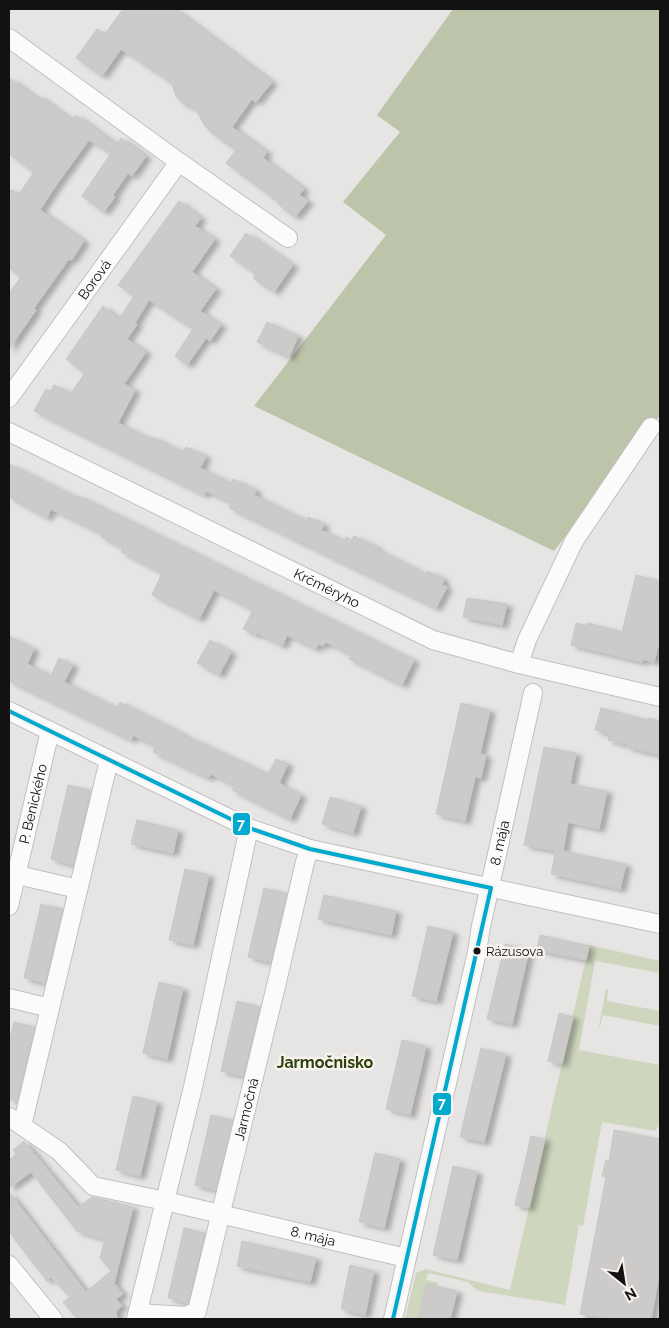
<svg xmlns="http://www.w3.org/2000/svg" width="669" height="1328" viewBox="0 0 669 1328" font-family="Raleway,sans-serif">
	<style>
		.green { fill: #ced6be }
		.forest { fill: #bcc4aa }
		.building { fill: #cdcbca; stroke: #c9c7c5; filter: url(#shadow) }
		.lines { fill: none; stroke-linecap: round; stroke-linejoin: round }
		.street-casing { stroke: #c1c0bf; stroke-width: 20 }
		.street { stroke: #fbfbfb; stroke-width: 18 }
		.bus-1-casing { stroke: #f6f2ef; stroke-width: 8 }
		.bus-1 { stroke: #00a9ce; stroke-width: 4 }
		.bus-dot { fill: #131111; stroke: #f6f2ef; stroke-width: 2 }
		.labels { text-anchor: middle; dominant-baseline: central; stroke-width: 5; stroke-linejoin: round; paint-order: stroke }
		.bus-label { font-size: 13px; fill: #131111; stroke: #f6f2ef; text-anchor: start }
		.street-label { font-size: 14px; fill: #131111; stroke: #f6f2ef }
		.quarter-label { font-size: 16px; font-weight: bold; fill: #2f410b; stroke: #f6f2ef }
		.line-badge { stroke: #f6f2ef; stroke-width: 2 }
		.badge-label { font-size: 14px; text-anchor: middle; font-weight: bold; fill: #fff }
	</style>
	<defs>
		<filter id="shadow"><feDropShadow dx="5.5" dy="3" stdDeviation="2.5" flood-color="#0004"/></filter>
	</defs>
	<rect width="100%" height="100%" fill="#e7e5e3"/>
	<!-- green -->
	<g class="green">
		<polygon points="589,945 660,961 660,973 595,961 579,1050 660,1065 660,1124 655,1131 602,1122 583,1226 579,1225 565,1305 479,1291 475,1289 468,1282 428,1273 426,1280 438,1283 437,1287 426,1284 418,1319 405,1319 416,1273 426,1269 510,1290"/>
		<polygon points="606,989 608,989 607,1001 660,1011 660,1026 603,1015 600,1027 599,1026"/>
	</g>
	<!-- forest -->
	<polygon class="forest" points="453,9 660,9 660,415 554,551 254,406 386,235 343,202 400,132 377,115"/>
	<!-- building -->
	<g class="building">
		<polygon points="123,9 175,9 272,82 256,102 252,99 232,127 267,152 263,158 304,189 299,195 308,201 295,217 279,205 280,203 226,163 236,150 212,133 205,126 195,108 182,103 176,96 172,83 121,49 102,76 76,58 97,29 105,34"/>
		<polygon points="9,78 37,98 39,96 72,120 76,115 117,145 121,138 146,156 132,176 128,173 113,195 115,197 104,212 82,196 111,153 89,140 55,187 40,210 84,241 71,261 69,259 34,308 36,310 9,349 9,293 21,277 9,268 9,189 19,194 34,172 9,154"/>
		<polygon points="179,201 201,218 195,226 215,239 192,272 216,289 200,311 221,325 210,341 206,338 187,365 175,356 193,329 149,300 135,323 137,324 127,339 146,352 124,384 135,390 118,423 151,439 152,437 183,452 186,447 206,456 200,468 231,483 233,479 256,490 254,495 307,521 308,517 324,524 321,530 345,541 346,537 352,540 354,536 377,547 376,549 426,574 428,571 444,579 442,585 447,587 436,608 244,515 229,508 232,503 206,491 204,495 34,411 46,389 51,391 54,385 71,393 85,373 66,359 103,306 119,319 134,296 118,285"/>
		<polygon points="246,233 293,265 274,292 253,278 256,274 230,256"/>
		<polygon points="267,322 298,336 289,357 257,342"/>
		<polygon points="9,464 78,498 79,496 414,660 402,685 349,659 351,655 326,642 323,646 318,644 316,649 287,635 282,646 257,633 256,635 243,629 253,610 214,590 199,619 152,595 162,573 121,552 123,548 101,537 103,534 51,509 47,518 9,497"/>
		<polygon points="636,575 660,581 660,638 654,662 642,659 642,662 571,645 576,623 587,626 588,623 622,632"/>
		<polygon points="467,598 507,604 502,625 463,617"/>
		<polygon points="9,636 34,649 27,664 51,676 59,658 73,665 64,682 117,708 120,702 182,733 182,734 268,774 276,759 288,764 279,783 301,795 290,819 232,790 234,786 211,774 208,778 153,752 156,747 133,735 131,740 9,681"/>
		<polygon points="210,640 231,652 219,675 197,663"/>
		<polygon points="461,703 490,710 480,754 486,755 481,778 475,777 465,821 436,814"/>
		<polygon points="601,708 648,720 648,718 660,721 660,755 627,747 628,745 608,740 609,734 595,730"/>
		<polygon points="544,747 576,753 570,784 607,791 599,829 568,822 563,851 626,864 620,889 551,874 556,851 524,845"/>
		<polygon points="68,785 91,790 73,865 51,859"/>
		<polygon points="330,797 361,806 353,833 322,824"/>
		<polygon points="137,820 178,830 173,853 131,844"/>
		<polygon points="185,869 209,875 193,945 169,940"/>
		<polygon points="264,888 287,893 271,962 248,957"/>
		<polygon points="324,895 396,911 391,935 318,919"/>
		<polygon points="41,904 63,909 45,983 24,978"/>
		<polygon points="428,926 453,932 436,1001 412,996"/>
		<polygon points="540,935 589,946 586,960 537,950"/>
		<polygon points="505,944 529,950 512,1024 487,1019"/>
		<polygon points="159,982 183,988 167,1059 143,1053"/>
		<polygon points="237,1001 260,1007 243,1076 221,1071"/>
		<polygon points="559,1013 573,1017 562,1064 548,1061"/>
		<polygon points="14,1022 35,1027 17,1101 9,1099 9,1042"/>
		<polygon points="402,1040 426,1046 410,1115 386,1109"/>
		<polygon points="481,1048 506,1054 484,1142 460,1137"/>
		<polygon points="133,1096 157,1102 140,1176 116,1170"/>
		<polygon points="211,1115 233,1120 216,1190 195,1185"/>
		<polygon points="614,1130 660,1139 660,1269 651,1319 609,1319 580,1314 606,1177 602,1176 606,1160 609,1161"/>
		<polygon points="531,1136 545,1139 529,1208 515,1205"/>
		<polygon points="24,1141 78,1207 92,1197 133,1207 114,1283 123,1294 116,1299 122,1306 116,1311 117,1319 77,1319 63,1302 70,1297 51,1277 47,1281 9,1232 9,1192 86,1292 111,1271 100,1258 105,1239 77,1231 31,1172 9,1188 9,1160 16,1154 13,1150"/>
		<polygon points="375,1153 400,1159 384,1228 359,1222"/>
		<polygon points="453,1166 477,1172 457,1260 433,1255"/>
		<polygon points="184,1228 205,1233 188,1303 168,1298"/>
		<polygon points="242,1241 316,1258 310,1282 237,1266"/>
		<polygon points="350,1265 374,1271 365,1315 341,1309"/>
		<polygon points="426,1284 457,1291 450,1319 418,1319"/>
	</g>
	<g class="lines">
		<defs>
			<g id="street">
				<polyline points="9,38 179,162"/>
				<path id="s1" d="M 9,398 L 179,162 L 288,238"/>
				<path id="s2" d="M 9,432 L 433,640 L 519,664 L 660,697"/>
				<polyline points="519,664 527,640 574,541 651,427"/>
				<polyline points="9,711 249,828 310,849 660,924"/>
				<polyline points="9,873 78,889"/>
				<path id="s3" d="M 9,906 L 50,731"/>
				<polyline points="9,998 50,1008"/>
				<path id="s4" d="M 9,1117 L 59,1151 L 93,1186 L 165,1201 L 406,1258"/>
				<polyline points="22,1126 109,760"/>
				<polyline points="9,1265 53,1319"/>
				<path id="s5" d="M 138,1313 L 186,1316 L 197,1311 L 276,986 L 305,862 L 310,849"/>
				<polyline points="136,1319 193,1087 249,828"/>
				<path id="s6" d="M 393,1319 L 477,952 L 481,926 L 533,693"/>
			</g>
		</defs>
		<!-- street casing -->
		<use href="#street" class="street-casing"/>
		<!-- street -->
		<use href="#street" class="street"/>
		<defs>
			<g id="bus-1">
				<polyline points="9,711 249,828 310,849 491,888"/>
				<polyline points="393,1319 491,888"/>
			</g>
		</defs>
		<!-- bus-1 casing -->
		<use href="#bus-1" class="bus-1-casing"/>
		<!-- bus-1 -->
		<use href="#bus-1" class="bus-1"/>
	</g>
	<!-- markers -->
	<circle class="bus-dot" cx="477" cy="951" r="4.5"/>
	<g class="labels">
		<!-- bus labels -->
		<g class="bus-label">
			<text x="486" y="951">Rázusova</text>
		</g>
		<!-- street labels -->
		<g class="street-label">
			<text stroke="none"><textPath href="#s1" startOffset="146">Borová</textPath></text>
			<text stroke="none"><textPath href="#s2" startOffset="354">Krčméryho</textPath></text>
			<text stroke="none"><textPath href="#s3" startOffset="105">P. Benického</textPath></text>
			<text stroke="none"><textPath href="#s6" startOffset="488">8. mája</textPath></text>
			<text stroke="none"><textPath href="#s5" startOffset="268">Jarmočná</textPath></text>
			<text stroke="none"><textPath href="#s4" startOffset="335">8. mája</textPath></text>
		</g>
		<!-- quarter labels -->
		<g class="quarter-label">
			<text x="325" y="1062">Jarmočnisko</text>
		</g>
	</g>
	<g class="line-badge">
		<rect x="232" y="812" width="19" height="24" rx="5" fill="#00a9ce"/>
		<rect x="432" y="1092" width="20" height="24" rx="5" fill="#00a9ce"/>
	</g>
	<g class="badge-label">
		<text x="241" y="829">7</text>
		<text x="442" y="1108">7</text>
	</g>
	<!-- border -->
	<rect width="669" height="1328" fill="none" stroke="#131111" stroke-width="20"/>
	<!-- north arrow -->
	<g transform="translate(624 1283) rotate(150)" stroke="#f6f2ef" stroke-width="4" paint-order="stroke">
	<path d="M0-4L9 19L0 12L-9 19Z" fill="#131111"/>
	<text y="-8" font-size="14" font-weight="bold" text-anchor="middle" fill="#131111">N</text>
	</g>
</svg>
